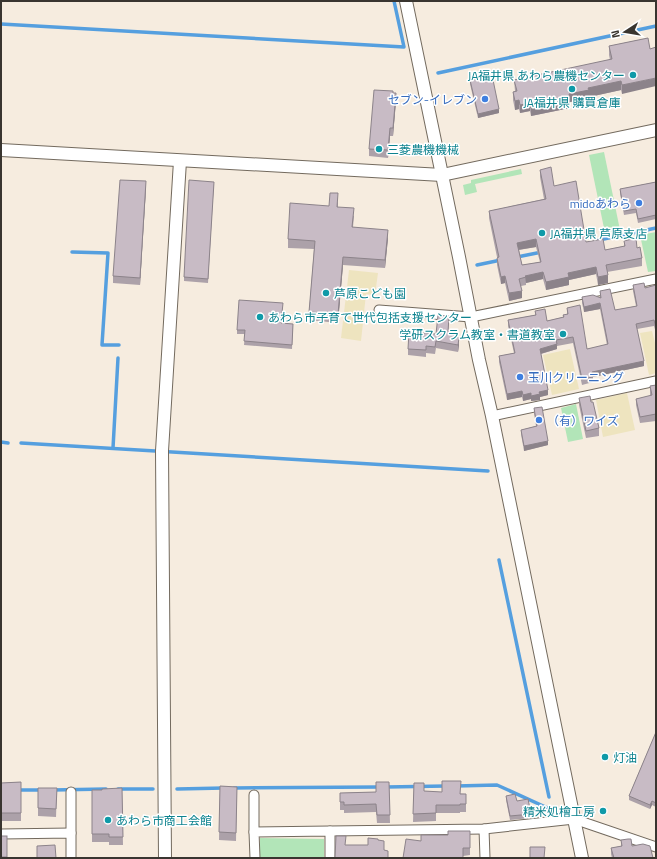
<svg xmlns="http://www.w3.org/2000/svg" width="657" height="859" viewBox="0 0 657 859" font-family="'Titillium Web','Noto Sans JP',sans-serif">
	<style>
		.green { fill: #b2e5b8 }
		.sand { fill: #eee4bf }
		.lines { fill: none; stroke-linecap: round; stroke-linejoin: round }
		.stream { stroke: #559fdf; stroke-width: 3.5 }
		.street-casing { stroke: #736a5e; stroke-width: 11 }
		.secondary-casing { stroke: #736a5e; stroke-width: 14 }
		.street { stroke: #fff; stroke-width: 9 }
		.secondary { stroke: #fff; stroke-width: 12 }
		.wall { fill: #aca1a9; fill-rule: evenodd }
		.shaded-wall { fill: #8c838a }
		.building { fill: #c8bbc5; stroke: #8c838a; fill-rule: evenodd }
		.culture-dot { fill: #0f9aa8; stroke: #fff; stroke-width: 1.5 }
		.shop-dot { fill: #3f7fe0; stroke: #fff; stroke-width: 1.5 }
		.labels { text-anchor: middle; dominant-baseline: central; stroke-width: 3; stroke-linejoin: round; paint-order: stroke }
		.culture-label { font-size: 12px; fill: #0d838f; stroke: #fff; text-anchor: start }
		.shop-label { font-size: 12px; fill: #366cbe; stroke: #fff; text-anchor: end }
	</style>
	<rect width="100%" height="100%" fill="#f6ecdf"/>
	<!-- green -->
	<g class="green">
		<polygon points="604,152 620,230 605,233 589,155"/>
		<polygon points="521,169 522,174 475,184 477,192 465,195 463,185 471,183 471,180"/>
		<polygon points="656,232 656,271 648,272 640,235"/>
		<polygon points="576,404 583,439 568,442 561,408"/>
		<polygon points="260,838 324,839 324,858 260,858"/>
	</g>
	<!-- sand -->
	<g class="sand">
		<polygon points="349,270 378,273 375,295 366,294 361,341 341,338"/>
		<polygon points="652,331 656,347 656,373 649,375 640,333"/>
		<polygon points="570,349 579,389 552,395 543,355"/>
		<polygon points="627,393 635,430 603,437 596,400"/>
	</g>
	<g class="lines">
		<!-- stream -->
		<g class="stream">
			<polyline points="1,24 404,47 394,1"/>
			<polyline points="438,73 656,26"/>
			<polyline points="599,240 656,228"/>
			<polyline points="72,252 108,253 102,345 119,345"/>
			<polyline points="517,257 542,252"/>
			<polyline points="477,265 501,260"/>
			<polyline points="1,442 8,443"/>
			<polyline points="21,443 488,471"/>
			<polyline points="113,448 118,358"/>
			<polyline points="499,560 549,797"/>
			<polyline points="456,786 497,785 552,810"/>
			<polyline points="386,787 446,786"/>
			<polyline points="234,788 380,787"/>
			<polyline points="118,789 153,789"/>
			<polyline points="177,789 224,788"/>
			<polyline points="16,790 42,790"/>
			<polyline points="52,790 106,789"/>
		</g>
		<defs>
			<g id="street">
				<polyline points="379,310 471,317 656,279"/>
				<polyline points="492,416 656,381"/>
				<polyline points="484,829 485,858"/>
				<polyline points="330,831 484,829 574,819 656,847"/>
				<polyline points="254,832 254,795"/>
				<polyline points="71,833 71,792"/>
				<polyline points="1,834 71,833 71,858"/>
				<polyline points="255,858 254,832 330,831 330,858"/>
			</g>
			<g id="secondary">
				<polyline points="406,1 459,257 479,360 492,416 582,858"/>
				<polyline points="1,150 442,175 656,130"/>
				<polyline points="165,858 162,451 180,161"/>
			</g>
		</defs>
		<!-- street casing -->
		<use href="#street" class="street-casing"/>
		<!-- secondary casing -->
		<use href="#secondary" class="secondary-casing"/>
		<!-- street -->
		<use href="#street" class="street"/>
		<!-- secondary -->
		<use href="#secondary" class="secondary"/>
	</g>
	<!-- wall -->
	<g class="wall">
		<polygon points="648,38 622,94 621,90 589,97 589,98 570,102 570,108 531,116 530,111 520,113 519,109 515,110 513,100 513,92 515,91 514,80 610,60 609,55 609,46"/>
		<polygon points="470,80 499,113 478,118 470,84"/>
		<polygon points="393,93 396,101 393,136 390,136 388,158 369,156 369,149"/>
		<path d="M 540,170 L 554,186 L 586,242 L 605,250 L 624,246 L 624,241 L 637,248 L 642,258 L 642,266 L 607,272 L 608,283 L 598,285 L 596,274 L 569,280 L 569,285 L 546,290 L 543,279 L 526,283 L 526,285 L 521,286 L 522,298 L 509,301 L 505,283 L 501,284 L 497,265 L 497,257 L 489,218 L 489,211 L 544,199 L 540,177 ZM 536,247 L 540,262 L 522,265 L 519,250 Z"/>
		<polygon points="214,182 208,283 184,281 184,277"/>
		<polygon points="656,182 656,219 638,223 636,213 624,215 620,193 620,189"/>
		<polygon points="146,188 140,285 113,283 113,276"/>
		<polygon points="338,202 338,207 354,216 353,227 388,238 385,268 343,265 338,323 309,320 309,312 314,249 288,248 288,239"/>
		<polygon points="633,285 645,288 656,285 656,333 654,326 637,329 644,366 593,377 593,382 582,385 573,343 557,346 557,349 541,354 548,395 540,397 540,400 531,401 531,399 523,401 522,397 507,400 499,362 499,356 514,353 508,326 508,320 535,315 535,311 547,321 563,317 563,315 567,314 567,308 587,349 607,345 600,309 584,312 582,303 582,297 600,298 600,291 615,310 636,306 633,291"/>
		<polygon points="449,323 448,332 459,345 458,352 436,348 435,354 426,353 426,357 408,355 408,349 436,334"/>
		<polygon points="282,324 293,324 292,349 244,345 245,334 237,334 237,330"/>
		<polygon points="656,385 656,421 640,423 636,405 636,399 650,396 650,386"/>
		<polygon points="579,398 599,428 599,436 586,438 579,405"/>
		<polygon points="534,408 548,445 524,451 521,434 521,430 536,426 534,413"/>
		<polygon points="656,732 656,807 652,805 650,809 629,800 629,796"/>
		<polygon points="21,782 21,821 1,821 1,783"/>
		<polygon points="389,782 390,823 377,823 376,812 344,813 344,810 340,810 340,793 376,792"/>
		<polygon points="414,783 424,791 466,794 466,812 460,812 460,813 436,813 436,821 413,822"/>
		<polygon points="220,786 237,787 236,841 219,840"/>
		<polygon points="38,788 57,788 56,817 38,816"/>
		<polygon points="122,788 123,845 109,845 109,842 92,842 92,790 102,790"/>
		<polygon points="506,796 517,801 531,814 531,818 510,820 506,800"/>
		<polygon points="470,831 470,855 463,856 421,841 448,835"/>
		<polygon points="621,840 632,846 653,858 612,858 611,854 611,848 621,846"/>
	</g>
	<!-- shaded-wall -->
	<g class="shaded-wall">
		<polygon points="656,78 656,86 622,94 622,85"/>
		<polygon points="621,81 621,90 589,97 589,98 570,102 570,108 531,116 531,108 569,94 588,88"/>
		<polygon points="396,93 396,101 393,136 393,128"/>
		<polygon points="519,100 519,109 515,110 515,101"/>
		<polygon points="530,103 530,111 520,113 520,105"/>
		<polygon points="499,109 499,113 478,118 478,114"/>
		<polygon points="390,128 390,136 388,158 388,150"/>
		<polygon points="146,181 146,188 140,285 140,278"/>
		<polygon points="388,230 388,238 385,268 385,260"/>
		<polygon points="536,239 536,247 517,250 517,243"/>
		<polygon points="343,257 343,265 338,323 338,314"/>
		<polygon points="596,267 596,274 569,280 569,285 546,290 546,282 568,273"/>
		<polygon points="543,272 543,279 526,283 525,276"/>
		<polygon points="608,275 608,283 598,285 598,277"/>
		<polygon points="505,276 505,283 501,284 501,277"/>
		<polygon points="522,291 522,298 509,301 509,293"/>
		<polygon points="600,303 600,309 584,312 584,307"/>
		<polygon points="459,338 459,345 458,352 458,345"/>
		<polygon points="557,344 557,349 540,354 540,349"/>
		<polygon points="644,361 644,366 593,377 592,372"/>
		<polygon points="548,390 548,395 540,397 540,400 531,401 531,396 539,392"/>
		<polygon points="522,391 522,397 507,400 507,394"/>
		<polygon points="531,393 531,399 523,401 523,395"/>
		<polygon points="548,441 548,445 524,451 524,446"/>
		<polygon points="652,801 652,805 650,809 650,805"/>
	</g>
	<!-- building -->
	<g class="building">
		<polygon points="648,38 650,49 656,47 656,78 622,85 621,81 588,88 589,90 569,94 570,99 531,108 530,103 520,105 519,100 515,101 513,92 517,91 514,80 612,59 609,46"/>
		<polygon points="492,75 499,109 478,114 470,80"/>
		<polygon points="374,90 393,91 393,93 396,93 393,128 390,128 388,150 369,149"/>
		<path d="M 551,167 L 554,186 L 576,181 L 586,242 L 603,239 L 605,250 L 625,246 L 624,241 L 636,238 L 637,248 L 640,247 L 642,258 L 606,265 L 608,275 L 598,277 L 596,267 L 568,273 L 569,277 L 546,282 L 543,272 L 525,276 L 526,277 L 519,279 L 522,291 L 509,293 L 505,276 L 501,277 L 497,258 L 499,257 L 489,211 L 546,199 L 540,170 ZM 536,239 L 541,262 L 522,265 L 517,243 Z"/>
		<polygon points="120,180 146,181 140,278 113,276"/>
		<polygon points="189,180 214,182 208,279 184,277"/>
		<polygon points="656,182 656,215 638,219 636,209 624,211 620,189"/>
		<polygon points="330,193 338,193 337,207 354,208 352,227 388,230 385,260 343,257 338,314 309,312 315,241 288,239 290,203 329,206"/>
		<polygon points="644,283 645,288 656,285 656,328 654,320 636,324 644,361 592,372 593,377 582,379 573,337 556,340 557,344 540,349 548,390 539,392 540,394 531,396 531,393 523,395 522,391 507,394 499,356 515,353 508,320 536,315 535,311 545,309 547,321 564,317 563,315 568,314 567,308 580,305 587,349 608,344 600,303 584,307 582,297 593,295 601,298 600,291 610,289 615,310 637,306 633,285"/>
		<polygon points="239,300 283,303 281,323 293,324 292,345 244,341 245,330 237,330"/>
		<polygon points="438,315 449,316 448,332 459,338 458,345 436,341 435,347 426,346 426,350 408,349 409,332 436,334"/>
		<polygon points="656,385 656,414 640,417 636,399 652,395 650,386"/>
		<polygon points="590,396 591,402 593,402 599,428 586,431 579,398"/>
		<polygon points="542,407 548,441 524,446 521,430 537,426 534,408"/>
		<polygon points="656,732 656,803 652,801 650,805 629,796"/>
		<polygon points="442,781 461,781 460,794 466,794 466,804 460,804 460,805 436,805 436,813 413,814 414,783 424,783 424,791 442,792"/>
		<polygon points="21,782 21,813 1,813 1,783"/>
		<polygon points="376,782 389,782 390,815 377,815 376,804 344,805 344,802 340,802 340,793 376,792"/>
		<polygon points="220,786 237,787 236,833 219,832"/>
		<polygon points="38,788 57,788 56,809 38,808"/>
		<polygon points="122,788 123,837 109,837 109,834 92,834 92,790 102,790 102,789"/>
		<polygon points="515,794 517,801 528,799 531,814 510,816 506,796"/>
		<polygon points="448,831 470,831 470,848 463,848 463,858 403,858 406,839 421,841 421,835 448,835"/>
		<rect x="1" y="836" width="6" height="21"/>
		<polygon points="336,836 346,836 345,845 368,845 368,838 378,839 378,840 384,841 384,850 388,851 388,858 335,858"/>
		<polygon points="628,839 631,839 632,846 643,844 650,846 653,858 614,858 611,848 622,846 621,840"/>
		<polygon points="55,845 56,858 37,858 37,846"/>
		<polygon points="530,847 545,847 544,858 530,858"/>
	</g>
	<!-- markers -->
	<g class="culture-dot">
		<circle cx="633" cy="75" r="4"/>
		<circle cx="572" cy="89" r="4"/>
		<circle cx="379" cy="149" r="4"/>
		<circle cx="542" cy="233" r="4"/>
		<circle cx="326" cy="293" r="4"/>
		<circle cx="260" cy="317" r="4"/>
		<circle cx="563" cy="334" r="4"/>
		<circle cx="605" cy="757" r="4"/>
		<circle cx="603" cy="811" r="4"/>
		<circle cx="108" cy="820" r="4"/>
	</g>
	<g class="shop-dot">
		<circle cx="485" cy="99" r="4"/>
		<circle cx="639" cy="203" r="4"/>
		<circle cx="520" cy="377" r="4"/>
		<circle cx="539" cy="420" r="4"/>
	</g>
	<g class="labels">
		<!-- culture labels -->
		<g class="culture-label">
			<text x="625" y="75" text-anchor="end">JA福井県 あわら農機センター</text>
			<text x="572" y="102" text-anchor="middle">JA福井県 購買倉庫</text>
			<text x="387" y="149">三菱農機機械</text>
			<text x="550" y="233">JA福井県 芦原支店</text>
			<text x="334" y="293">芦原こども園</text>
			<text x="268" y="317">あわら市子育て世代包括支援センター</text>
			<text x="555" y="334" text-anchor="end">学研スクラム教室・書道教室</text>
			<text x="613" y="757">灯油</text>
			<text x="595" y="811" text-anchor="end">精米処檜工房</text>
			<text x="116" y="820">あわら市商工会館</text>
		</g>
		<!-- shop labels -->
		<g class="shop-label">
			<text x="477" y="99">セブン-イレブン</text>
			<text x="631" y="203">midoあわら</text>
			<text x="528" y="377" text-anchor="start">玉川クリーニング</text>
			<text x="547" y="420" text-anchor="start">（有）ワイズ</text>
		</g>
	</g>
	<!-- border -->
	<rect width="657" height="859" fill="none" stroke="#393530" stroke-width="4"/>
	<!-- north arrow -->
	<g transform="translate(625 32) rotate(258)" stroke="#ffffff" stroke-width="3" paint-order="stroke">
	<path d="M0-3L7 15L0 10L-7 15Z" fill="#393530"/>
	<text y="-6" font-size="11" font-weight="bold" text-anchor="middle" fill="#393530">N</text>
	</g>
</svg>
